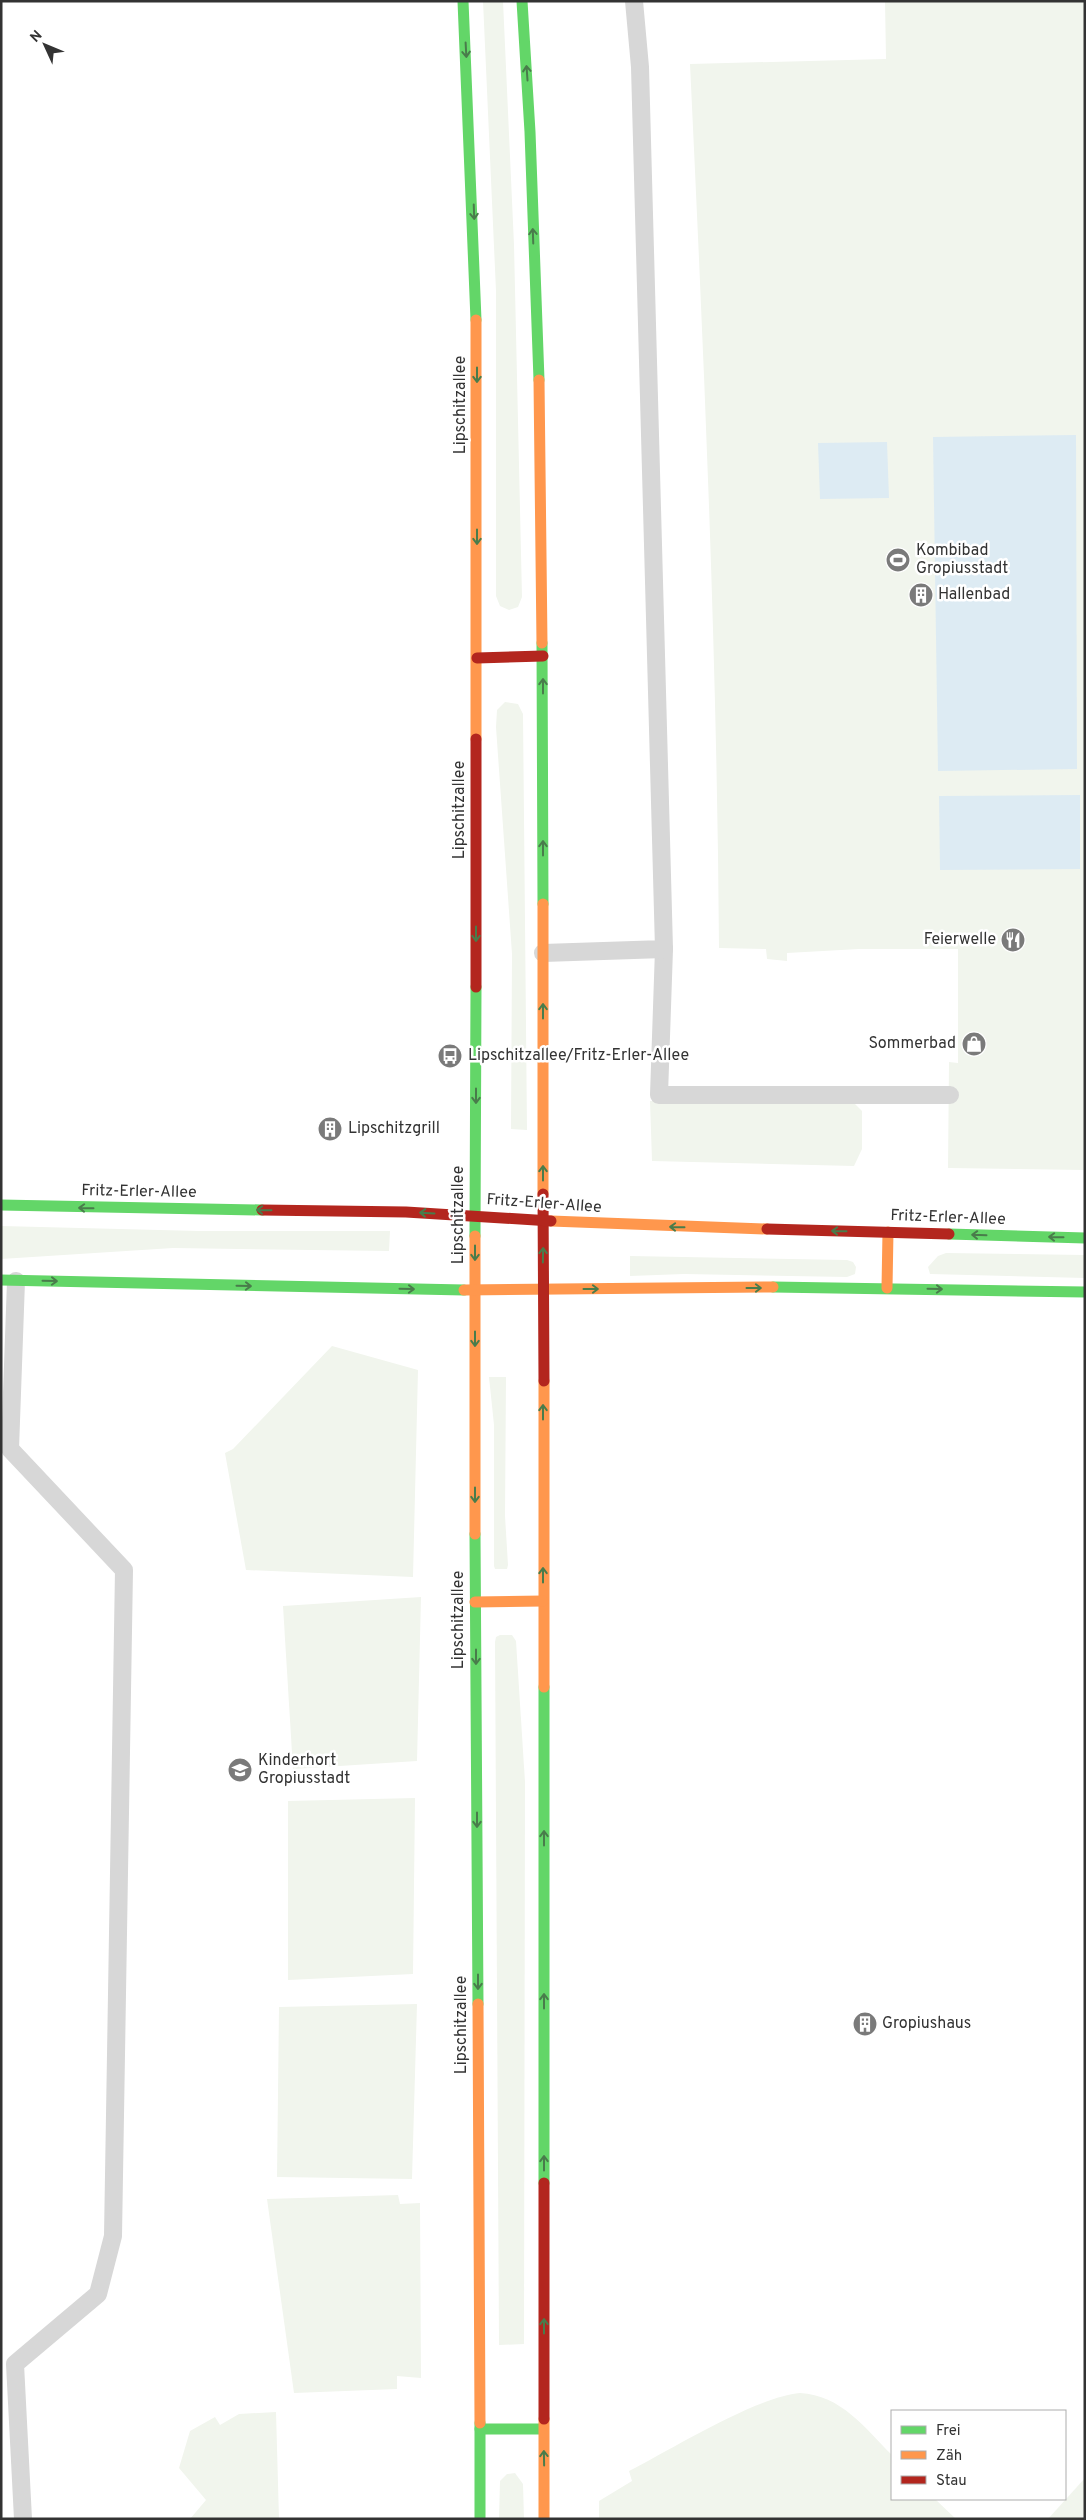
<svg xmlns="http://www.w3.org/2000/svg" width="1086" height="2520" viewBox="0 0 1086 2520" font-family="Overpass,sans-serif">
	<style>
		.green { fill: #f1f5ed }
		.water { fill: #ddebf3 }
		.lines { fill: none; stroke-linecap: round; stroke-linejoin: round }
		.lane { stroke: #d7d7d7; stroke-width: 18 }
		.fast { stroke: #63d668; stroke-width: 11 }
		.slow { stroke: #ff974d; stroke-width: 11 }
		.jam { stroke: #b3261e; stroke-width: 11 }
		.oneway { stroke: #497c4b }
		.labels { text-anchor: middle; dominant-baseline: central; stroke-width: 5; stroke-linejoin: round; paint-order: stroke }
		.street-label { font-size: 16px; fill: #333; stroke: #fff }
		.poi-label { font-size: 16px; fill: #333; stroke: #fff; text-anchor: start }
	</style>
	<rect width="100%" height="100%" fill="#fff"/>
	<!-- green -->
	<g class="green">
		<polygon points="483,1 503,1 514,245 522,597 518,607 509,610 500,606 496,596 496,291"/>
		<path d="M 885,1 L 1085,1 L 1085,1170 L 948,1168 L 949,1062 L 958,1063 L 958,949 L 859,949 L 787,953 L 787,961 L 767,959 L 766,949 L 719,948 C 717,653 704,359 690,64 L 886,59 Z"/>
		<polygon points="505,702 518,704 523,714 527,1130 511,1129 512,954 496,727 497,710"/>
		<polygon points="650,1101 855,1104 862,1111 862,1149 854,1166 652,1161"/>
		<polygon points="1,1226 199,1231 390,1231 389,1251 173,1248 1,1259"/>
		<polygon points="946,1253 1085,1255 1085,1278 930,1274 928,1267 938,1256"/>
		<polygon points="630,1256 847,1260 853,1262 856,1267 855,1274 847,1277 684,1274 630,1276"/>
		<polygon points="332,1346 418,1370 413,1577 246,1570 225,1453 233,1449"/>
		<polygon points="489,1377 506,1377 505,1516 508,1565 507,1569 495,1569 494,1566 494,1425"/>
		<polygon points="421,1597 417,1761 293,1769 283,1606"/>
		<polygon points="500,1635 512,1635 516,1641 525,1782 524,2344 499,2345 495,1642 496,1637"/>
		<polygon points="415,1798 413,1974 288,1980 288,1801"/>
		<polygon points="417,2004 412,2179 277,2177 279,2007"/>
		<polygon points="398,2195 400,2204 420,2203 421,2378 397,2376 397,2389 294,2393 267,2199"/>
		<path d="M 800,2393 C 841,2395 865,2428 892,2455 L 892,2499 L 935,2499 L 956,2519 L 599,2519 L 599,2501 L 632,2481 L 629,2471 C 672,2449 755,2397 800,2393 Z"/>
		<polygon points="276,2412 279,2519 190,2519 206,2500 179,2468 190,2431 215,2417 220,2425 239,2414"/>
		<polygon points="515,2473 523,2484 524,2519 499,2519 500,2481 507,2474"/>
		<polygon points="1085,2478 1085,2519 1048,2519"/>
	</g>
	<!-- water -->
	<g class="water">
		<polygon points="1076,435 1077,769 938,771 933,437"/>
		<polygon points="887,442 889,498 820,499 818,443"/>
		<polygon points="1080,795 1080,869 940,870 939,796"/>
	</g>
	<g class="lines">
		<!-- lane -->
		<g class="lane">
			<polyline points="664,949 659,1095 950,1095"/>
			<polyline points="543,953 664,949 640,67 634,1"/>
			<polyline points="16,1281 10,1449 124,1570 113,2236 98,2294 15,2364 23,2519"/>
		</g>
		<!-- fast -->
		<g class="fast">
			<polyline points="463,1 476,320"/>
			<polyline points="522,1 530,132 539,380"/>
			<polyline points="542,643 543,904"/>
			<polyline points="1,1205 262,1210"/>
			<polyline points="949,1234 1085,1238"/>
			<polyline points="475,1236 476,987"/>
			<polyline points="1,1280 464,1290"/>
			<polyline points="773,1287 1085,1292"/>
			<polyline points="475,1534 478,2004"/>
			<polyline points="544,1687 544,2183"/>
			<polyline points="480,2423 480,2519"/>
			<polyline points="480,2429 543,2429"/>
		</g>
		<!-- slow -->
		<g class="slow">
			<polyline points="539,380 542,643"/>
			<polyline points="476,739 476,320"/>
			<polyline points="543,904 543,1194"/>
			<polyline points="551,1221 767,1229"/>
			<polyline points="475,1236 475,1534"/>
			<polyline points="887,1288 888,1232"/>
			<polyline points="464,1290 773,1287"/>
			<polyline points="544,1381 544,1687"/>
			<polyline points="475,1602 543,1601"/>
			<polyline points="478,2004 480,2423"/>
			<polyline points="544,2419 544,2519"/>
		</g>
		<!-- jam -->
		<g class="jam">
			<polyline points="477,658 543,656"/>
			<polyline points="476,987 476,739"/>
			<polyline points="543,1194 544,1381"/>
			<polyline points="262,1210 406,1212 551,1221"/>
			<polyline points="767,1229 949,1234"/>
			<polyline points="544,2183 544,2419"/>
		</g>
	</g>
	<!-- one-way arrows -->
	<defs><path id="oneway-shaft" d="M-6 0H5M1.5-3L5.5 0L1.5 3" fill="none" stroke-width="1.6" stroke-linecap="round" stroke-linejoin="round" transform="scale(1.25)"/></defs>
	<g class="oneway">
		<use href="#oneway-shaft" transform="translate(466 50) rotate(87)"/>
		<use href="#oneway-shaft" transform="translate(527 73) rotate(-94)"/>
		<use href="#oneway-shaft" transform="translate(474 212) rotate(88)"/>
		<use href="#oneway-shaft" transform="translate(533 236) rotate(-92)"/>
		<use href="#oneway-shaft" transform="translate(477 375) rotate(90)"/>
		<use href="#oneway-shaft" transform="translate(477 537) rotate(90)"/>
		<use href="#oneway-shaft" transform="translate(543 686) rotate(-90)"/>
		<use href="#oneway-shaft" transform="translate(543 848) rotate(-90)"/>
		<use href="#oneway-shaft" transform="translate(476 934) rotate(90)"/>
		<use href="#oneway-shaft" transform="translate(543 1011) rotate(-90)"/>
		<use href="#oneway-shaft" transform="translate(476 1096) rotate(90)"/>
		<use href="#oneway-shaft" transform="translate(543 1173) rotate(-90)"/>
		<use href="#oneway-shaft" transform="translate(86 1208) rotate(-179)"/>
		<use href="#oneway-shaft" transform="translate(264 1210) rotate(-179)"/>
		<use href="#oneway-shaft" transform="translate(427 1213) rotate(-177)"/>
		<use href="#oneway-shaft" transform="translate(677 1227) rotate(-179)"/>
		<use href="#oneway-shaft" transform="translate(839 1231) rotate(-179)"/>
		<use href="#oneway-shaft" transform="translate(979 1235) rotate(-178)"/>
		<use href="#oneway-shaft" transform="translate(1056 1237) rotate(-179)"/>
		<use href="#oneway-shaft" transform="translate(475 1253) rotate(90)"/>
		<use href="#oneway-shaft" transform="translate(543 1255) rotate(-89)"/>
		<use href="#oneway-shaft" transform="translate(50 1281) rotate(1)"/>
		<use href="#oneway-shaft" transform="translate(244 1286) rotate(1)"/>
		<use href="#oneway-shaft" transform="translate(754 1288)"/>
		<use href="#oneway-shaft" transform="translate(407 1289) rotate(1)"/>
		<use href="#oneway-shaft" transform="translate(591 1289)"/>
		<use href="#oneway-shaft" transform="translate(935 1289) rotate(1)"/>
		<use href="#oneway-shaft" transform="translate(475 1339) rotate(90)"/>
		<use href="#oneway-shaft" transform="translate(543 1412) rotate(-90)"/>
		<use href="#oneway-shaft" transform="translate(475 1495) rotate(90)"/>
		<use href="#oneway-shaft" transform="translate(543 1575) rotate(-90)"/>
		<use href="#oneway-shaft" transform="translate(476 1657) rotate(90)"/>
		<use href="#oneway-shaft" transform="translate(477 1820) rotate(90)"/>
		<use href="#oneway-shaft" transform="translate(544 1838) rotate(-90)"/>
		<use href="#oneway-shaft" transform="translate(478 1982) rotate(90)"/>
		<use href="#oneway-shaft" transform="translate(544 2001) rotate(-90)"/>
		<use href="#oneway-shaft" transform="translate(544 2163) rotate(-90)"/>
		<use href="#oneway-shaft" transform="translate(544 2326) rotate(-90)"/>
		<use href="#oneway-shaft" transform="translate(544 2458) rotate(-91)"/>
	</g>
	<!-- icons -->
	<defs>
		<symbol id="stadium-disc" viewBox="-11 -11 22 22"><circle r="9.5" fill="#7a7a7a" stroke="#fff"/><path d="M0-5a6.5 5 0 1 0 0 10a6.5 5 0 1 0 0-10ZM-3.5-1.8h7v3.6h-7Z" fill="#fff"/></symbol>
		<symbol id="building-disc" viewBox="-11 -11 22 22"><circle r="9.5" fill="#7a7a7a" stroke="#fff"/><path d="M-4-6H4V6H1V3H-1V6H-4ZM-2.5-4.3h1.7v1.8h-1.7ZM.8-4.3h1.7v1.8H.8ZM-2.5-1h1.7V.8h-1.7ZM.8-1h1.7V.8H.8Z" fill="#fff"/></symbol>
		<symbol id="restaurant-disc" viewBox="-11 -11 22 22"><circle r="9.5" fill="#7a7a7a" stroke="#fff"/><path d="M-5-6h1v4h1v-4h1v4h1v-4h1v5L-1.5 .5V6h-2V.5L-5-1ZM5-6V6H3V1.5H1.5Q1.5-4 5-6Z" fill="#fff"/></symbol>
		<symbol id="shop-disc" viewBox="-11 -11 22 22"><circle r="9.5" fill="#7a7a7a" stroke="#fff"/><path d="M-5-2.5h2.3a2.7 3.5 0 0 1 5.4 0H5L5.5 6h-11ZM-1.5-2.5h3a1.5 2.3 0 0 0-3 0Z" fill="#fff"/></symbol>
		<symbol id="bus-disc" viewBox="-11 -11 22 22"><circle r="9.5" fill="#7a7a7a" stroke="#fff"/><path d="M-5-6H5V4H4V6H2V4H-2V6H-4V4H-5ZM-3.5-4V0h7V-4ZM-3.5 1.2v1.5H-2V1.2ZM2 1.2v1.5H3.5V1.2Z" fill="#fff"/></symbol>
		<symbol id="school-disc" viewBox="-11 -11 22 22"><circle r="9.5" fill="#7a7a7a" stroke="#fff"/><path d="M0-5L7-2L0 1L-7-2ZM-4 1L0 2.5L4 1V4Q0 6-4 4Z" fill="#fff"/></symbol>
	</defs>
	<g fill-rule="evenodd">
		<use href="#stadium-disc" x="884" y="546" width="28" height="28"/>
		<use href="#building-disc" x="907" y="581" width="28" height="28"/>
		<use href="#restaurant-disc" x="999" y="926" width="28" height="28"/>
		<use href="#shop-disc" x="960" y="1030" width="28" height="28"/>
		<use href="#bus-disc" x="436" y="1042" width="28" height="28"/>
		<use href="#building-disc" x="316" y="1115" width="28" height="28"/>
		<use href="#school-disc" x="226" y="1756" width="28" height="28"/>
		<use href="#building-disc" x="851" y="2010" width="28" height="28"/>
	</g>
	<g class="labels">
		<!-- street labels -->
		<g class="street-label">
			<text transform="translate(461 405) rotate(-90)">Lipschitzallee</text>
			<text transform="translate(460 810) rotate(-90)">Lipschitzallee</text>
			<text transform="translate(139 1192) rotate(1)">Fritz-Erler-Allee</text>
			<text transform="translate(544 1204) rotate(4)">Fritz-Erler-Allee</text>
			<text transform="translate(459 1215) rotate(-90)">Lipschitzallee</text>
			<text transform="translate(948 1218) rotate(2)">Fritz-Erler-Allee</text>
			<text transform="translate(459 1620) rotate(-90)">Lipschitzallee</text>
			<text transform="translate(462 2025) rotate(-90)">Lipschitzallee</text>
		</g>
		<!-- poi labels -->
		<g class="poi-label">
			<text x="916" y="551">Kombibad<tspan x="916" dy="18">Gropiusstadt</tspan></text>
			<text x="938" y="595">Hallenbad</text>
			<text x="996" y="940" text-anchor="end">Feierwelle</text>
			<text x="956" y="1044" text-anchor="end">Sommerbad</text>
			<text x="468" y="1056">Lipschitzallee/Fritz-Erler-Allee</text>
			<text x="348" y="1129">Lipschitzgrill</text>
			<text x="258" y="1761">Kinderhort<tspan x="258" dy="18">Gropiusstadt</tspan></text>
			<text x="882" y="2024">Gropiushaus</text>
		</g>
	</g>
	<!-- border -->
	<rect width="1086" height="2520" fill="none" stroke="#333333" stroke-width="5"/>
	<!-- legend -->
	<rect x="891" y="2410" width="175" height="90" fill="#ffffff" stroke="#adadad"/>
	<rect x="901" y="2426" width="25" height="8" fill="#63d668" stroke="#adadad"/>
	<text x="936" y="2435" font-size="15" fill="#333333">Frei</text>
	<rect x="901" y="2451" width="25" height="8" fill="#ff974d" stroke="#adadad"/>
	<text x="936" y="2460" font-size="15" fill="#333333">Zäh</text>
	<rect x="901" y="2476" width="25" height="8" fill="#b3261e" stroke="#adadad"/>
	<text x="936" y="2485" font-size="15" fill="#333333">Stau</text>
	<!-- north arrow -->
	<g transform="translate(45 45) rotate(314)" stroke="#ffffff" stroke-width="4" paint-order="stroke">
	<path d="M0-4L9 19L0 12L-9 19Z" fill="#333333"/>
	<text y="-8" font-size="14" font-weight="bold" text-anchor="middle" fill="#333333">N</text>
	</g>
</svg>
